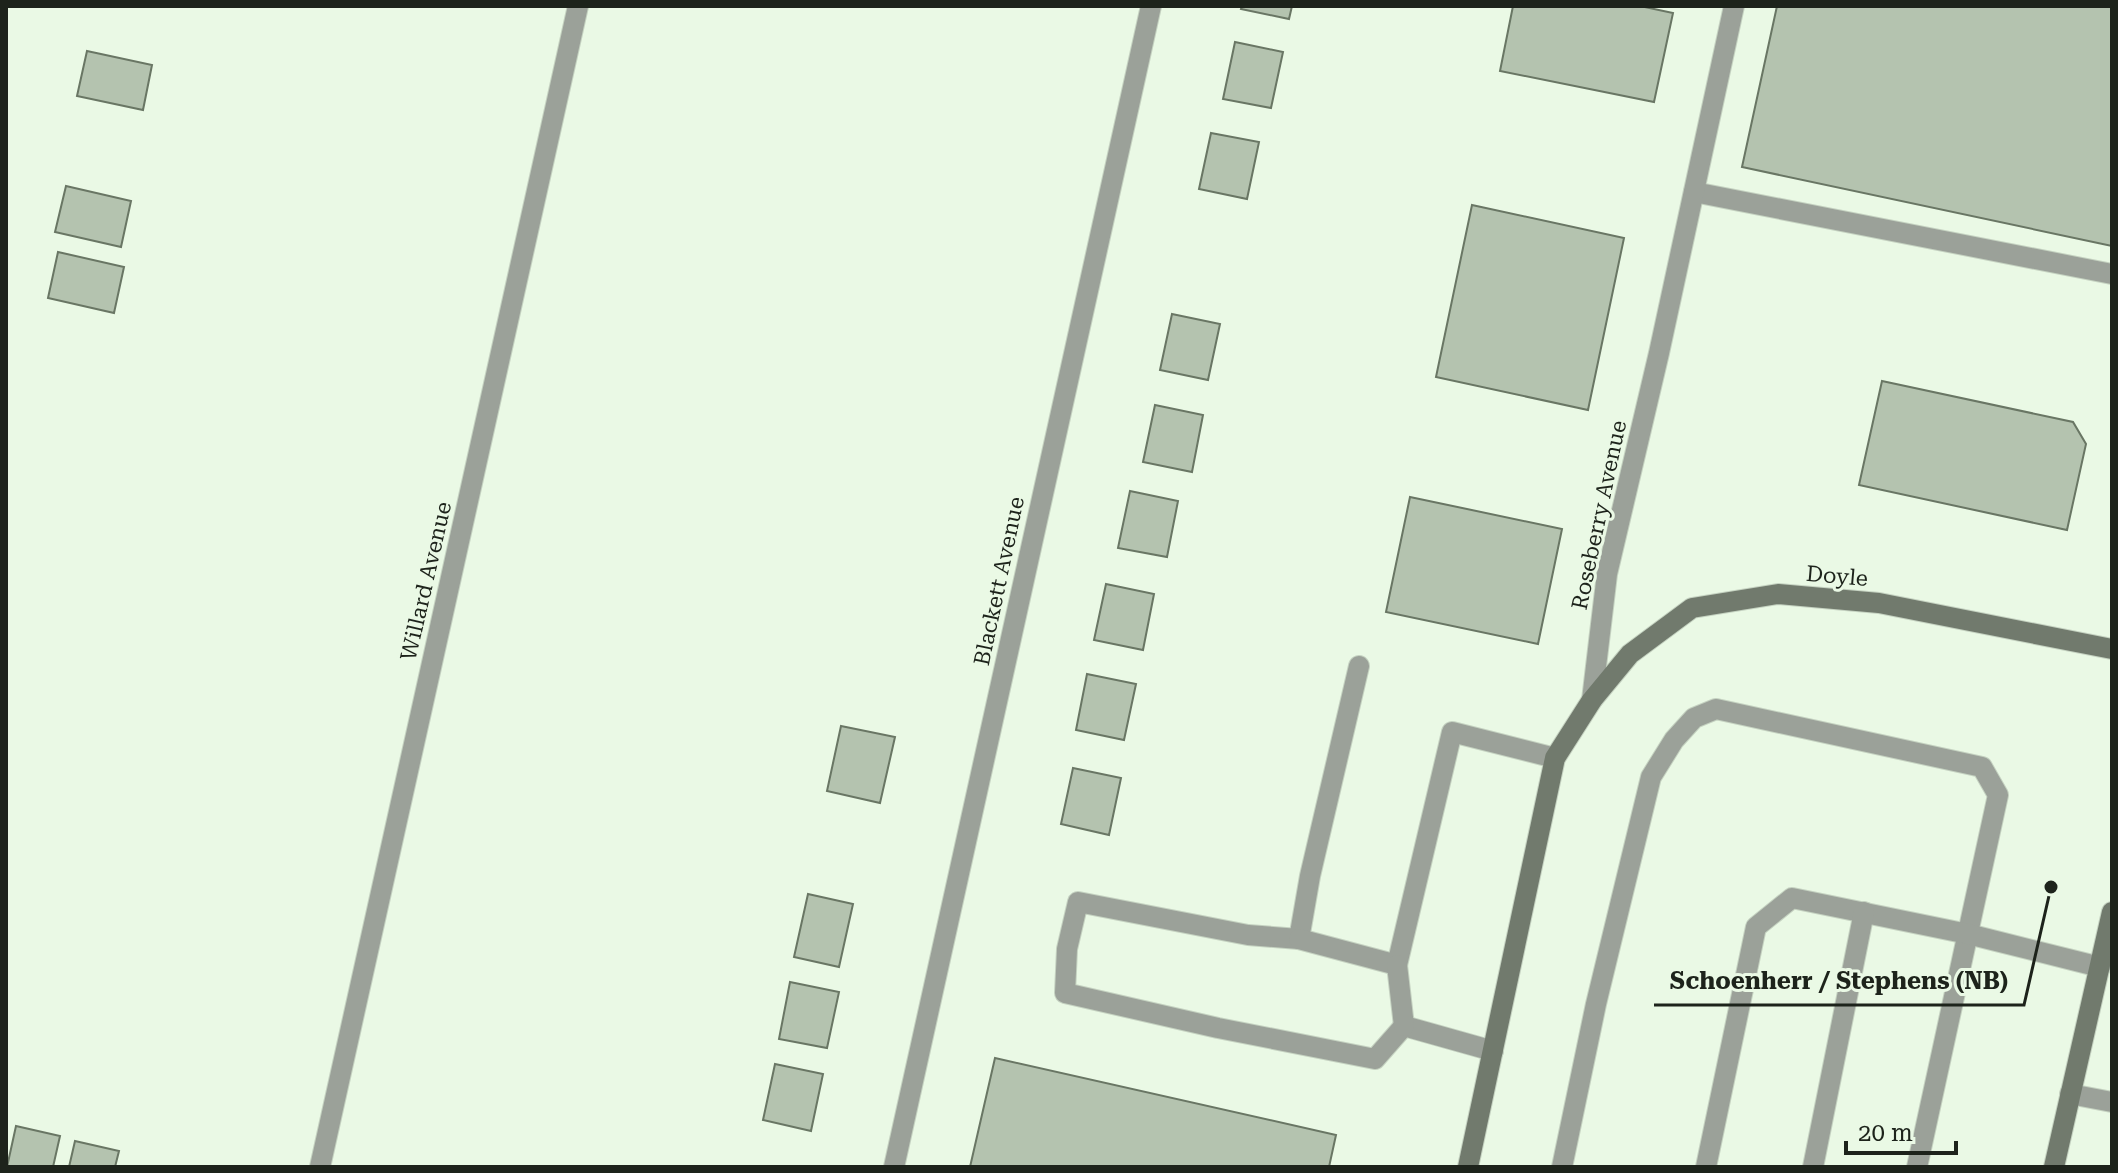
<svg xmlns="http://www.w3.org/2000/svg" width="2118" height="1173" viewBox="0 0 2118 1173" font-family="'Roboto Serif',serif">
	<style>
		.building { fill: #b4c3af; stroke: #697664; stroke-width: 2 }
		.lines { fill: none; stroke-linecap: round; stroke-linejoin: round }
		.lane-casing { stroke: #c5d2c1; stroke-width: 22 }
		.street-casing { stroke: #c5d2c1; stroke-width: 22 }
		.secondary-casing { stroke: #c5d2c1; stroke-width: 22 }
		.lane { stroke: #9ba199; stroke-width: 20 }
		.street { stroke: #9ba199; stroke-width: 20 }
		.secondary { stroke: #717a6d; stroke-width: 20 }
		.labels { text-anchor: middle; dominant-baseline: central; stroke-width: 6; stroke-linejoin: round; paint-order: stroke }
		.street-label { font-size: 22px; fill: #1d231b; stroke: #eaf9e5 }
		.leader { fill: none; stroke: #1d231b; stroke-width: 3 }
		.callout-dot { fill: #1d231b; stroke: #eaf9e5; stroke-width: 3 }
		.callout-label { font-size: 24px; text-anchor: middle; font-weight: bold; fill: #1d231b; stroke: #eaf9e5; stroke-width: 6; stroke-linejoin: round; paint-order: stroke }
	</style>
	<rect width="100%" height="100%" fill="#eaf9e5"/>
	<!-- building -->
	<g class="building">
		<polygon points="1242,6 1292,6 1289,19 1241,9"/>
		<polygon points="1513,6 1640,6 1673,13 1654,102 1500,71"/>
		<polygon points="1777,6 2112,6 2112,246 1742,167"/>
		<polygon points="1235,42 1283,52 1271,108 1223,99"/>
		<polygon points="87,51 152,65 143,110 77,96"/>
		<polygon points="1211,133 1259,142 1247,199 1199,189"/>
		<polygon points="66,186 131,201 121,247 55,232"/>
		<polygon points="1472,205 1624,238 1588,410 1436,377"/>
		<polygon points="58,252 124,267 114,313 48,298"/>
		<polygon points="1172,314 1220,324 1208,380 1160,370"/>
		<polygon points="1882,381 2073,422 2086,444 2067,530 1859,485"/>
		<polygon points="1155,405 1203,415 1192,472 1143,462"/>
		<polygon points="1130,491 1178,501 1167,557 1118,548"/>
		<polygon points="1410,497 1562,529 1538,644 1386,612"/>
		<polygon points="1106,584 1154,594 1143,650 1094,640"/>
		<polygon points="1087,674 1136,684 1124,740 1076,730"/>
		<polygon points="841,726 895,737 880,803 827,791"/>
		<polygon points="1073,768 1121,778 1109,835 1061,824"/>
		<polygon points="808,894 853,904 839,967 794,957"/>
		<polygon points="790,982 839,992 827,1048 779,1039"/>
		<polygon points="995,1058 1336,1135 1329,1167 970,1167"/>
		<polygon points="775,1064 823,1074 811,1131 763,1120"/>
		<polygon points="16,1126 60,1136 53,1167 7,1167"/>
		<polygon points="75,1141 119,1151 115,1167 69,1167"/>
	</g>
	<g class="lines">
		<defs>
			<g id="lane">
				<polyline points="1694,192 2112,274"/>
				<polyline points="1359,666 1310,876 1299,939 1248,935 1078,902 1067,949 1065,993 1218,1028 1375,1059 1404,1026 1493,1051"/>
				<polyline points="1299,939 1397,965 1452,732 1555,758"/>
				<polyline points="1397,965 1404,1026"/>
				<polyline points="2070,1094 2112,1102"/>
				<polyline points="1562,1167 1596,1004 1651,777 1674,740 1694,718 1716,709 1982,767 1998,795 1917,1167"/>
				<polyline points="1706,1167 1756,927 1792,898 1968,934 2100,967"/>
				<polyline points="1813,1167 1864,912"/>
			</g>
			<g id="street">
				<polyline points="1592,700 1607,574 1659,353 1734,6"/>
				<polyline points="320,1167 578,6"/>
				<polyline points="894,1167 1151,6"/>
			</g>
			<g id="secondary">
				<polyline points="1468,1167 1555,758 1592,700 1630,654 1692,608 1778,594 1879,603 2112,649"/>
				<polyline points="2054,1167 2112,912"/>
			</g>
		</defs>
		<!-- lane casing -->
		<use href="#lane" class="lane-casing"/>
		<!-- street casing -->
		<use href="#street" class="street-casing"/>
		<!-- secondary casing -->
		<use href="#secondary" class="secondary-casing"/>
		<!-- lane -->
		<use href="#lane" class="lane"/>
		<!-- street -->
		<use href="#street" class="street"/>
		<!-- secondary -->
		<use href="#secondary" class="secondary"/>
	</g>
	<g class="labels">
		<!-- street labels -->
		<g class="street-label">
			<text transform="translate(1599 515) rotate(-78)">Roseberry Avenue</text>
			<text transform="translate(1837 576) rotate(5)">Doyle</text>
			<text transform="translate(426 581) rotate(-77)">Willard Avenue</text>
			<text transform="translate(999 581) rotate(-78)">Blackett Avenue</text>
		</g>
	</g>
	<!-- callouts -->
	<path class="leader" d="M2051 887L2024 1005H1654"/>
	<circle class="callout-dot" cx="2051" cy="887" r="8"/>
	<g class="callout-label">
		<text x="1839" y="989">Schoenherr / Stephens (NB)</text>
	</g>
	<!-- border -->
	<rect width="2118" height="1173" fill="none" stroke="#1d231b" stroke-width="16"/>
	<!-- scale -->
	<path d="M1846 1141v12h110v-12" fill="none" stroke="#1d231b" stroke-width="4"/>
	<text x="1858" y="1141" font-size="24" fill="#1d231b" stroke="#eaf9e5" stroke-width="6" paint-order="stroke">20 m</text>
</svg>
